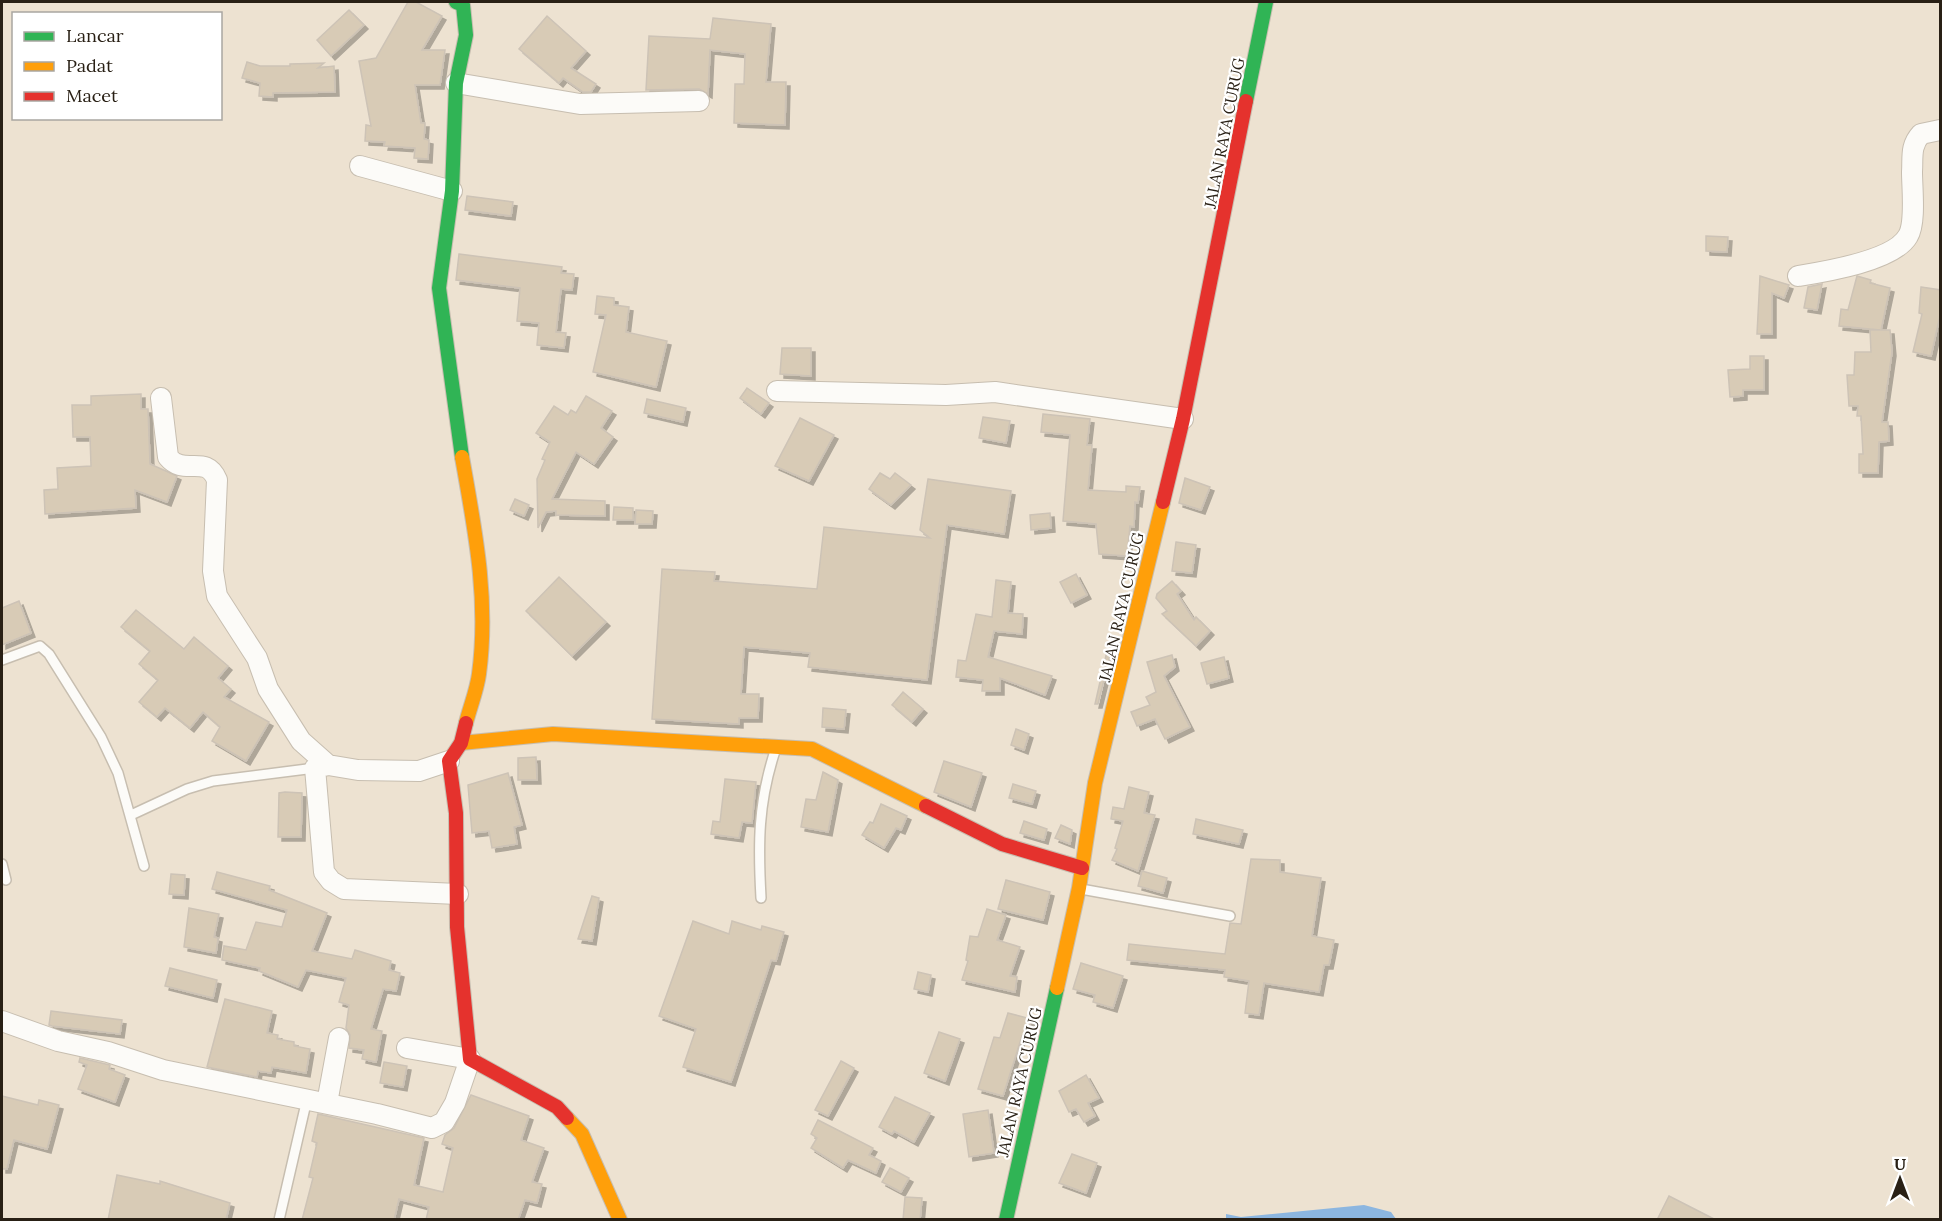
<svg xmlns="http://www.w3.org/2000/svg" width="1942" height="1221" viewBox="0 0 1942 1221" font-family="Lora,serif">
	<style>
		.water { fill: #8cb6e0 }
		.building { fill: #d8cbb6; stroke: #cdc3b6; stroke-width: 1.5; filter: url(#shadow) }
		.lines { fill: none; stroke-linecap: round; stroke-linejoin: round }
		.lane-casing { stroke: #c7beb0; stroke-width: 12 }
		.street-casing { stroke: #c7beb0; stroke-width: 22 }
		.fast-casing { stroke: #c7beb0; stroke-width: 16 }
		.slow-casing { stroke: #c7beb0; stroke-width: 16 }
		.jam-casing { stroke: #c7beb0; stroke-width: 16 }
		.lane { stroke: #fcfbf8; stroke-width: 9 }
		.street { stroke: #fcfbf8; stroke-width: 20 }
		.fast { stroke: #30b455; stroke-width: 14 }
		.slow { stroke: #ff9f0a; stroke-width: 14 }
		.jam { stroke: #e5322d; stroke-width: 14 }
		.labels { text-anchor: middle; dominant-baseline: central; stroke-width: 4.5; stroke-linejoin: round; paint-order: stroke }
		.street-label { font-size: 16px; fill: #292015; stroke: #fff }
	</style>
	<defs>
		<filter id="shadow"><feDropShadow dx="4" dy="4" stdDeviation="0" flood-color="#0004"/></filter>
	</defs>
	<rect width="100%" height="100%" fill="#ede2d1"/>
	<!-- water -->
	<polygon class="water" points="1364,1205 1391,1212 1396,1219 1226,1219 1226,1214 1241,1217"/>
	<!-- building -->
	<g class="building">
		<polygon points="408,2 416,2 442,16 422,50 445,50 440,85 415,85 421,123 425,123 424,139 429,140 428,159 414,158 415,148 384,146 385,142 365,141 366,125 371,126 359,61 376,58"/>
		<polygon points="349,10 364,25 331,56 317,40"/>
		<polygon points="547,16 586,51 571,68 596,84 591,92 583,92 563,78 559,83 519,49"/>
		<polygon points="713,18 771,24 766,82 786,82 785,125 734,123 735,84 744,84 745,54 710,50 708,94 699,89 646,90 649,36 710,39"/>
		<polygon points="247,62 260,66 290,66 290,64 324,63 318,68 334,66 335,92 273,93 273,97 259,96 260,83 242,78"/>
		<polygon points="467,196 513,202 511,216 465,210"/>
		<polygon points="1706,236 1728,237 1727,252 1706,251"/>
		<polygon points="459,254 562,267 561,273 574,274 572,290 561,289 556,332 566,333 564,348 537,345 539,323 517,321 520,288 456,280"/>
		<polygon points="1760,276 1789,285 1784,298 1772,293 1772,334 1757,334"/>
		<polygon points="1857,276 1871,280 1870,283 1890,288 1881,330 1890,330 1892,352 1882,422 1888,422 1889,441 1879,442 1878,473 1859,473 1859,454 1863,454 1861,416 1857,416 1858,406 1849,406 1847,375 1854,375 1855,352 1871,352 1870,330 1880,330 1839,326 1841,309 1848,310"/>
		<polygon points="1822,284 1817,310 1804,308 1808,287"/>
		<polygon points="1921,287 1941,290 1941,311 1931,356 1913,352 1922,314 1919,313"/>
		<polygon points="597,296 614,298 614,305 629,307 626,332 667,341 656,387 593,372 606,315 595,314"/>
		<polygon points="782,348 811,348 811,376 780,374"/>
		<polygon points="1750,356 1764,356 1764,390 1743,390 1743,396 1730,397 1728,370 1750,369"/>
		<polygon points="747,388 769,403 761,414 740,398"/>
		<polygon points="141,394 141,409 148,409 150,464 177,476 167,502 135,490 136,508 45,514 44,490 58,489 57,468 91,466 90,437 73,437 72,405 91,405 91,396"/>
		<polygon points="586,396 612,411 601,428 613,437 594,464 576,452 552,499 605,501 605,516 556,515 556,511 546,512 538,528 537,479 545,460 542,459 550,442 536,433 554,406 568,415 571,410 576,413"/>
		<polygon points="647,399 686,408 683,422 644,413"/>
		<polygon points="1043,414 1090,419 1087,445 1092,445 1088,490 1126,492 1126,486 1140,487 1138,503 1135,502 1134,527 1130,526 1127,556 1099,554 1096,524 1063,521 1070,435 1041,432"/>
		<polygon points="983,417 1010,421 1006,443 979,438"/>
		<polygon points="800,418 834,435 809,481 775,466"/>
		<polygon points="880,473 890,479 895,473 911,485 891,505 869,489"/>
		<polygon points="1185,478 1210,487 1201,510 1179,503"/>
		<polygon points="928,479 1011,491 1004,534 947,525 927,680 808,667 810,653 744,647 741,694 759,694 758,718 739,718 739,724 652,719 662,569 715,572 714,581 817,589 824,527 930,538 920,530"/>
		<polygon points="515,499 529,505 524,516 510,510"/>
		<polygon points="614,507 633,508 633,520 613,520"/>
		<polygon points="636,510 653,511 652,524 635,524"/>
		<polygon points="1050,513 1051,528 1031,530 1030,515"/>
		<polygon points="1176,542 1196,545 1192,573 1172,571"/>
		<polygon points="1076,574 1087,595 1071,603 1060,582"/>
		<polygon points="559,577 606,622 572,656 526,611"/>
		<polygon points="996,580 1011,582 1008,613 1023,614 1022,634 994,631 988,657 1052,676 1045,695 1000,678 1000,691 982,691 983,680 956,677 958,660 966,661 976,614 992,617"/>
		<polygon points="1172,581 1181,591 1177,594 1194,620 1196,617 1210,631 1196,646 1162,614 1167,611 1156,598 1157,594"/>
		<polygon points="19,601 31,633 2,645 2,608"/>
		<polygon points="136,610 184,649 194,637 228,666 218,678 231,689 224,697 269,722 246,761 212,741 220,727 203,712 190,728 165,708 157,717 139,702 158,680 139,664 150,651 121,627"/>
		<polygon points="1107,651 1111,652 1098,704 1095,704"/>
		<polygon points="1172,655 1175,667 1164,676 1190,727 1165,739 1155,719 1137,726 1131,712 1150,705 1146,697 1156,692 1147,662"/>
		<polygon points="1224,657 1229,678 1207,684 1201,663"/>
		<polygon points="903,692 923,709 912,722 892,705"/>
		<polygon points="823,708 846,710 844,729 822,727"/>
		<polygon points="1016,729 1029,734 1024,750 1011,745"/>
		<polygon points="536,757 537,780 518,780 518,758"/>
		<polygon points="944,761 982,773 971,807 934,792"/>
		<polygon points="823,772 838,780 828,832 801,827 806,799 816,800"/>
		<polygon points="508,773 522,825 514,827 517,844 492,848 489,831 472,833 468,785"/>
		<polygon points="725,779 756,782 752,823 742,822 739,838 711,834 713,821 720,822"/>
		<polygon points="1013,784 1036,791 1032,804 1009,798"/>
		<polygon points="1129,787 1149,792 1144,813 1155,815 1138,871 1112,860 1117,849 1115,848 1123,821 1111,819 1113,807 1124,809"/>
		<polygon points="285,792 302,793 301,837 278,837 279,793"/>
		<polygon points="881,804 907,816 901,830 896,828 884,848 862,835 870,822 873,823"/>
		<polygon points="1196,819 1243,830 1239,844 1193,834"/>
		<polygon points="1024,821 1047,829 1044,840 1020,833"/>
		<polygon points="1061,825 1072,830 1070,844 1055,838"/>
		<polygon points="1251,859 1280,860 1280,872 1321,878 1312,936 1334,940 1329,965 1324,965 1319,992 1264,983 1259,1015 1245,1013 1249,981 1224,977 1225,970 1127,960 1129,944 1225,954 1230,923 1241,924"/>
		<polygon points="1142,871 1167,878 1163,893 1138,886"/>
		<polygon points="217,872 270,886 269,890 327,913 312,951 352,959 355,950 391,961 389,970 400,973 396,991 383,989 371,1029 382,1031 376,1062 362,1059 364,1050 349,1048 350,1035 346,1028 349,1005 339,1002 346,978 306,970 298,987 259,971 260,968 222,960 224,946 246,950 256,922 282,927 287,910 212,889"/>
		<polygon points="171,874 185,875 184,895 169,894"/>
		<polygon points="1006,880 1050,892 1043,920 998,909"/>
		<polygon points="592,896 599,898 592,941 578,939"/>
		<polygon points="189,908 219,914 214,937 218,938 216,953 184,947"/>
		<polygon points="987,909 1006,915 997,940 1020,947 1010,976 1017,977 1015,992 962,980 968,961 966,960 970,936 978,937"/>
		<polygon points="693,921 729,934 732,921 761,930 762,926 784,932 776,961 771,960 731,1082 683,1067 696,1029 659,1016"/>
		<polygon points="1081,963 1123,976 1113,1008 1093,1002 1095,995 1073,989"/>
		<polygon points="170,968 217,980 213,998 165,986"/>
		<polygon points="918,972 931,975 928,992 914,989"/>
		<polygon points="225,999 272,1011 267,1033 278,1035 277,1039 294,1042 294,1046 310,1049 306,1073 272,1067 271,1073 258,1071 257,1077 207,1067"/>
		<polygon points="51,1011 122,1020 120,1034 52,1026 49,1025"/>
		<polygon points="1008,1013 1031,1019 1026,1037 1022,1036 1003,1096 978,1089 994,1037 1000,1038"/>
		<polygon points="939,1032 960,1039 945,1081 924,1073"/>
		<polygon points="80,1058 110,1065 109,1069 125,1075 115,1102 78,1089 87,1065 79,1062"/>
		<polygon points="841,1061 854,1068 828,1116 815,1110"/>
		<polygon points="384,1062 407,1066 403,1087 380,1083"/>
		<polygon points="1086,1075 1099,1098 1088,1103 1095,1116 1084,1122 1076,1109 1069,1112 1059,1091"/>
		<polygon points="471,1095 529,1116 521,1140 544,1148 532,1182 542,1184 537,1203 525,1200 518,1220 426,1220 429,1207 399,1199 394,1220 302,1220 313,1178 309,1177 317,1143 312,1141 318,1114 424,1138 414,1185 443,1192 453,1148 442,1144 445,1135 454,1128"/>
		<polygon points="2,1096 38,1105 39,1100 59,1105 47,1149 14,1140 7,1169 2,1169"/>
		<polygon points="895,1097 930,1113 914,1142 894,1131 892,1134 879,1127"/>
		<polygon points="988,1110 994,1153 969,1157 963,1114"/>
		<polygon points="818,1120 873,1148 869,1155 881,1161 876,1173 848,1160 843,1168 811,1148 817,1138 811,1134"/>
		<polygon points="1072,1154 1097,1163 1086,1193 1059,1183"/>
		<polygon points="890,1168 909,1178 901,1192 882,1182"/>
		<polygon points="117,1175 160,1184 160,1181 230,1203 226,1220 108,1220"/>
		<polygon points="1669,1196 1716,1220 1657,1220"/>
		<polygon points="905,1197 922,1198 920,1220 903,1220"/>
	</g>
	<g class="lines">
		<defs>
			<g id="lane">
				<polyline points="2,660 40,646 49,654 101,737 118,773 144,866"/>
				<polyline points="131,815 187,789 213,781 315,768"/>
				<polyline points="2,864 6,880"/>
				<polyline points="1081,889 1230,916"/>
				<path d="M 761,898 C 758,844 758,803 775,751"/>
				<polyline points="279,1220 307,1099"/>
			</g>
			<g id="street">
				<polyline points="456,83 580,104 699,101"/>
				<polyline points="360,166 452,191"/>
				<path d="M 1798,276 C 1823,272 1894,261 1908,236 C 1916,223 1912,188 1912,172 C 1913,157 1910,146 1921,134 L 1940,130"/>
				<polyline points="777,391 946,395 995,392 1183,419"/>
				<path d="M 161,398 L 168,457 C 184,477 206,453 217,480 L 213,571 L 217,596 L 257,658 L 268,689 L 301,741 L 328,765 L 358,770 L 419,771 L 449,761"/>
				<polyline points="328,765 315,768 324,872 331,881 344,889 458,894"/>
				<polyline points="2,1021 58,1041 108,1052 163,1070 377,1114 432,1128 444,1122 455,1103 470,1059 407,1048"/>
				<polyline points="327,1103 339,1038"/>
			</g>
			<g id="fast">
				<polyline points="456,2 463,5 466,35 456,83 452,191 439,288 462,457"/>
				<polyline points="1246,101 1266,2"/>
				<polyline points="1006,1220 1057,988"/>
			</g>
			<g id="slow">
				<path d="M 462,457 C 475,530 489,600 479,674 C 477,690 470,707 466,723"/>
				<polyline points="461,743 553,734 812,749 926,806"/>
				<polyline points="1057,988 1079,888 1095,783 1163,502"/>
				<polyline points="567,1118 582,1134 620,1220"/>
			</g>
			<g id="jam">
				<polyline points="1163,502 1183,419 1246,101"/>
				<polyline points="466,723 461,743 449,761 456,813 457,927 470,1059 557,1107 567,1118"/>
				<polyline points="926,806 1002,844 1082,868"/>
			</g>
		</defs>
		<!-- lane casing -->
		<use href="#lane" class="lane-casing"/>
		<!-- street casing -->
		<use href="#street" class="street-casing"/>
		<!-- fast casing -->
		<use href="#fast" class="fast-casing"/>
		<!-- slow casing -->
		<use href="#slow" class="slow-casing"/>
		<!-- jam casing -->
		<use href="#jam" class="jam-casing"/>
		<!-- lane -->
		<use href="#lane" class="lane"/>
		<!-- street -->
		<use href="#street" class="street"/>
		<!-- fast -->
		<use href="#fast" class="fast"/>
		<!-- slow -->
		<use href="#slow" class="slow"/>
		<!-- jam -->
		<use href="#jam" class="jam"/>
	</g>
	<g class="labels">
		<!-- street labels -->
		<g class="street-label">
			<text transform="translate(1224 133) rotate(-79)">JALAN RAYA CURUG</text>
			<text transform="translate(1121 607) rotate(-77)">JALAN RAYA CURUG</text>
			<text transform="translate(1019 1082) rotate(-77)">JALAN RAYA CURUG</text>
		</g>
	</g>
	<!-- border -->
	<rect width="1942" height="1221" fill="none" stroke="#292015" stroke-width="6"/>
	<!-- legend -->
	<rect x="12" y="12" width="210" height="108" fill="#ffffff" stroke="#a9a6a1" stroke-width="1.5"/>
	<rect x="24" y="32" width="30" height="9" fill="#30b455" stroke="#a9a6a1" stroke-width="1.5"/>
	<text x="66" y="42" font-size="18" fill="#292015">Lancar</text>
	<rect x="24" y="62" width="30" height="9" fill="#ff9f0a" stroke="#a9a6a1" stroke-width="1.5"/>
	<text x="66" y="72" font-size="18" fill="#292015">Padat</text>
	<rect x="24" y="92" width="30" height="9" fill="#e5322d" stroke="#a9a6a1" stroke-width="1.5"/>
	<text x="66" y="102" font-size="18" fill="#292015">Macet</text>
	<!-- north arrow -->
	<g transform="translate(1900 1179)" stroke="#ffffff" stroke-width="4.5" paint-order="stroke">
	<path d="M0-4.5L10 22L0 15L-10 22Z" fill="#292015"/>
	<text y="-9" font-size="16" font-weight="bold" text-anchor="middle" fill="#292015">U</text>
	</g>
</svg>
